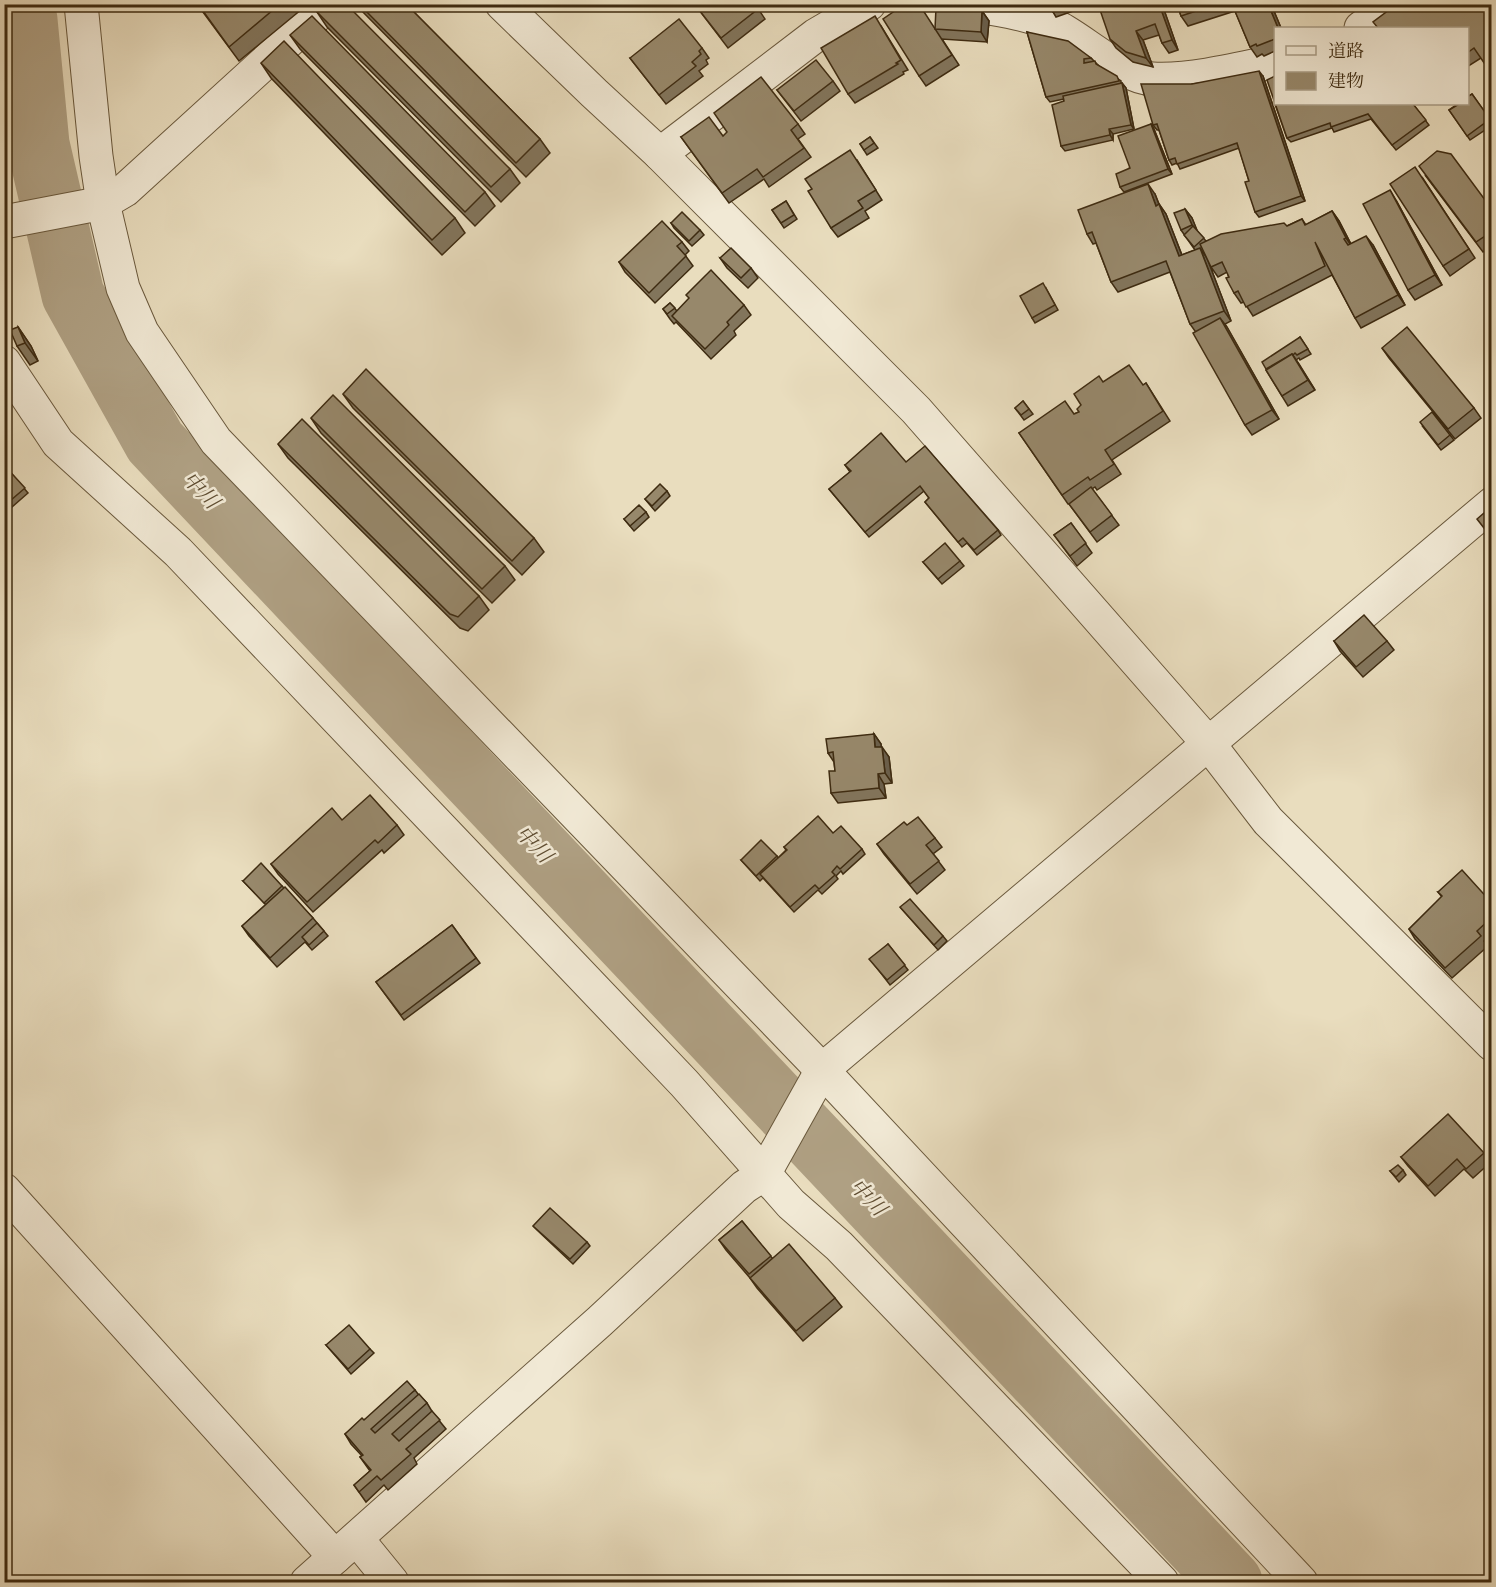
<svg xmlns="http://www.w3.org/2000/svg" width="1496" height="1587" viewBox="0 0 1496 1587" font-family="'IM FELL French Canon','Noto Serif JP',serif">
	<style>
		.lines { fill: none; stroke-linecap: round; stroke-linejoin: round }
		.river { stroke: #afa083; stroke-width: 63 }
		.street-casing { stroke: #69583c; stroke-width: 35 }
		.street { stroke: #f1e9d5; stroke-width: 33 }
		.wall { fill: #82755c; stroke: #3e2b11; stroke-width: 1.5 }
		.shaded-wall { fill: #6a5f4b; stroke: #3e2b11; stroke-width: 1.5 }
		.building { fill: #97886b; stroke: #3e2b11; stroke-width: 1.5 }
		.labels { text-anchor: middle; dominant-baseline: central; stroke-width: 5; stroke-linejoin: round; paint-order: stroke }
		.water-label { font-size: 21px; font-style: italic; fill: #604e33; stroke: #f1e9d5 }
	</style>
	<rect width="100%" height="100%" fill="#e9ddbe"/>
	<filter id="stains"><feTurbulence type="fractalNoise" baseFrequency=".00333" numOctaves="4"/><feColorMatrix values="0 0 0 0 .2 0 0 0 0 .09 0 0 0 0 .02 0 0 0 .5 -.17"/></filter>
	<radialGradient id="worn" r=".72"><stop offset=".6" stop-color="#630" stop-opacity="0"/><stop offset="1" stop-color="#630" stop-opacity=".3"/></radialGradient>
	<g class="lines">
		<!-- river -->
		<polyline class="river" points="22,4 26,20 38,144 73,295 155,442 1231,1582"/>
		<defs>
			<g id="street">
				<polyline points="81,4 96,156 103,203 123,288 142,332 216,441 822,1070 1301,1582"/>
				<polyline points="502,4 594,93 660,154 916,410 1208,743 1268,821 1492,1044"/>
				<path d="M 964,4 C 995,9 1029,13 1057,27 C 1083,40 1124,78 1153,79 C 1191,81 1239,69 1276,61"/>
				<polyline points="1361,28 1394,4"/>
				<polyline points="660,154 816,35 869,4"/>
				<polyline points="4,222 103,203 125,190 329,4"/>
				<polyline points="4,362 58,443 178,552 684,1083 791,1204 839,1246 1162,1582"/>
				<polyline points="4,1190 335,1557"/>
				<polyline points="357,1539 392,1582"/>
				<polyline points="307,1582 600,1321 744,1187 764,1174 822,1070 1492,504"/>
			</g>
		</defs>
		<!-- street casing -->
		<use href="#street" class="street-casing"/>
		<!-- street -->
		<use href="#street" class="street"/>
	</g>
	<!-- wall -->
	<g class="wall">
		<polygon points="197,4 308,4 239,61"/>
		<polygon points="355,4 406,4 540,139 550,153 526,177"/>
		<polygon points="755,4 765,19 728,48 696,6"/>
		<polygon points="1051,4 1093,4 1056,17 1053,12"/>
		<polygon points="1162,4 1178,50 1169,53 1162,43 1159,35 1143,40 1153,67 1133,62 1116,48 1110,39"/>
		<polygon points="1177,4 1271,4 1281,28 1275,28 1275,51 1264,56 1262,54 1257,57 1250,47 1235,11 1188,26 1181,16"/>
		<polygon points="1489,4 1481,58 1467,67 1467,28"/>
		<polygon points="982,11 989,21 987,42 942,39 959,65 926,86 919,76 935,28"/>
		<polygon points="317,12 510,169 520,183 501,202 327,27"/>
		<polygon points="881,26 908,70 903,72 904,74 855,103 848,94"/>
		<polygon points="1027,32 1091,58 1099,66 1121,81 1121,83 1122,83 1126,88 1134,129 1113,134 1113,140 1065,151 1061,146 1064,99 1050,102 1046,97"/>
		<polygon points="290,35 485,192 495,206 475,226 300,49"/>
		<polygon points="702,48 709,58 706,60 708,64 699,71 703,76 666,104 630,58"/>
		<polygon points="261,63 455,218 465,233 442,255 271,78"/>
		<polygon points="1263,76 1305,201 1259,217 1255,212 1249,181 1239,148 1180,169 1177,163 1172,165 1169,160 1159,130 1157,130 1153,125 1192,84"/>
		<polygon points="833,81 840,91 801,121 777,90"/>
		<polygon points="1472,94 1491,121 1491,126 1470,140 1449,110"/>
		<polygon points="1275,104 1413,104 1429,125 1396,150 1371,119 1334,132 1332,128 1291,142 1287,138"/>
		<polygon points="798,124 805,134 798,139 811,157 769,187 764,179 729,203 681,137 723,136"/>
		<polygon points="1151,124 1154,129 1172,174 1124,192 1120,187"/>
		<polygon points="870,137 878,148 867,155 860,144"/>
		<polygon points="857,160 882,200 865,211 869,218 838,237 831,228 812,189"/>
		<polygon points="1425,175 1491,208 1491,246 1483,252"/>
		<polygon points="1422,177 1475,258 1450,276 1443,266"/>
		<polygon points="1155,194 1159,204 1166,214 1182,255 1195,250 1181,230 1185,209 1192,218 1197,231 1206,241 1287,226 1302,219 1306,225 1332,211 1339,221 1351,244 1373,245 1405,305 1361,328 1355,318 1332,275 1253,316 1244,302 1241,303 1234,293 1227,272 1218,277 1211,267 1204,253 1204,254 1207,258 1231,321 1225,324 1279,419 1252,435 1245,425 1195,331 1190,324 1170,272 1118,292 1111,282 1096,243 1093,244 1087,234"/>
		<polygon points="1396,200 1442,285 1415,300 1408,290"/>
		<polygon points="786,201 797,219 784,228 772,210"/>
		<polygon points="671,223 700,230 704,235 692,246 674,228"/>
		<polygon points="682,242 689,251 685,255 693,266 655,303 625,272 619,262"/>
		<polygon points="720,258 751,268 758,278 748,288 727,268"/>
		<polygon points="1046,288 1058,310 1035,323 1032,318"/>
		<polygon points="670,303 677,311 744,305 751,315 734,331 736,335 711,359 676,322 674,324 670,319 663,309"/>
		<polygon points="18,327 31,346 38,361 30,365 17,346"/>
		<polygon points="1300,337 1311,354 1300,360 1299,358 1296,360 1315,390 1288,406 1266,370"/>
		<polygon points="1382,348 1474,408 1481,418 1455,439 1389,358"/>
		<polygon points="1103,382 1143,385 1146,383 1170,421 1112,460 1121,474 1097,490 1095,487 1092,489 1119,525 1097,542 1069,504 1068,504 1019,433 1074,414 1079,412 1081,405"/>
		<polygon points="343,394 534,538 544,552 522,575 353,408"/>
		<polygon points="1023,401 1033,414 1024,420 1015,408"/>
		<polygon points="311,418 505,566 515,580 492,603 321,433"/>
		<polygon points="1423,427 1450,435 1454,440 1441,450"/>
		<polygon points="278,444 479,596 489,610 468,631 460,628 288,458"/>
		<polygon points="906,462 998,530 1001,535 977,555 967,543 962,547 925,502 929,498 924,491 869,537 829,489 850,472 845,465"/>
		<polygon points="4,465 28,493 4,514"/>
		<polygon points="667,491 670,496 655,511 645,499"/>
		<polygon points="646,512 649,517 634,531 624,519"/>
		<polygon points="1071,523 1092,553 1077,566 1054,535"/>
		<polygon points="960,561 964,566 942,584 923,562"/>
		<polygon points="1334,641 1387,641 1394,650 1363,677 1340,651"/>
		<polygon points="874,734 881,744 881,747 889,757 892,783 884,784 886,798 838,803 831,793 835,771 834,762 828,753"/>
		<polygon points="342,820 397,825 404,835 384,853 382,850 313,912 278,874 271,864"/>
		<polygon points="907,825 935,838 942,847 933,854 945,870 917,894 884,854 877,844"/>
		<polygon points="833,833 862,849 865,854 843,874 841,871 836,876 838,879 822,894 818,890 794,912 763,878 760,881 741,860 777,856 778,858 786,850 784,847"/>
		<polygon points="243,881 282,886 313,918 328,936 312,950 305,942 277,967 249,936 242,926 266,905 247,885"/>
		<polygon points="1438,892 1491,902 1491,934 1484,941 1488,946 1452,978 1415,939 1409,929 1442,897"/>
		<polygon points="900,907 943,936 947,941 938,950"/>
		<polygon points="452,925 480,963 404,1020 376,982"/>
		<polygon points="888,944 908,970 890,985 873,963"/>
		<polygon points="1484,1153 1491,1162 1473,1178 1464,1169 1435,1196 1408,1166 1401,1157"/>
		<polygon points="1403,1170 1406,1175 1399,1182 1390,1171"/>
		<polygon points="742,1221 772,1258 835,1298 842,1307 803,1341 757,1288 750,1278 726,1250 719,1240"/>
		<polygon points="533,1226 587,1242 590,1246 573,1264 537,1230"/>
		<polygon points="326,1345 370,1349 374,1353 351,1374"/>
		<polygon points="415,1390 418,1394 427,1403 433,1413 446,1429 414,1458 417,1464 388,1490 384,1485 366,1502 354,1485 370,1471 360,1457 362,1456 351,1444 345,1434 364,1420"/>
	</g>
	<!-- shaded-wall -->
	<g class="shaded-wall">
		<polygon points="1159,4 1162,4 1178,50 1172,40"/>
		<polygon points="1268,4 1271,4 1281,28 1278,28"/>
		<polygon points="982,11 989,21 987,42 981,32"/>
		<polygon points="1136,31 1143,40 1153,67 1146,58"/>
		<polygon points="1259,71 1263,76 1305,201 1301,196"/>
		<polygon points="1122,83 1126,88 1134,129 1131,125"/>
		<polygon points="1151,124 1154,129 1172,174 1168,169"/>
		<polygon points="1109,129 1113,134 1113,140 1110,135"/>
		<polygon points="1148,184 1155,194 1163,215 1156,206"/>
		<polygon points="1390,190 1396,200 1442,285 1435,275"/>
		<polygon points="1159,204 1166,214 1186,266 1179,256"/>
		<polygon points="1185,209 1192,218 1199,235 1192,225"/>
		<polygon points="1332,211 1339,221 1353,248 1346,238"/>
		<polygon points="1366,236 1373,245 1405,305 1398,295"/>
		<polygon points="1200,248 1207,258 1231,321 1224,311"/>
		<polygon points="1220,318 1227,327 1279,419 1272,410"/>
		<polygon points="18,327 31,346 38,361 25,343"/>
		<polygon points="1292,354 1299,364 1315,390 1308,380"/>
		<polygon points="874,734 881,744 882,757 875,747"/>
		<polygon points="882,747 889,757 892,783 885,773"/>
		<polygon points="878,774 884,784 886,798 879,788"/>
	</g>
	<!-- building -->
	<g class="building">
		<polygon points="198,4 280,4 229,47"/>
		<polygon points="325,4 346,4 510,169 491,187 317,12"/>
		<polygon points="359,4 406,4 540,139 516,163"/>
		<polygon points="698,4 755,4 758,9 721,38 696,6"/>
		<polygon points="905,4 910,4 911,6 914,4 919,4 952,55 919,76 883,19"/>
		<polygon points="1051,4 1075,4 1053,12"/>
		<polygon points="1098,4 1159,4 1172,40 1162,43 1155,24 1136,31 1146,58 1126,52 1110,39"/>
		<polygon points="1177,4 1217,4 1181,16"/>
		<polygon points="1232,4 1268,4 1278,28 1275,28 1275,39 1257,46 1256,44 1250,47"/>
		<polygon points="1397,4 1488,4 1491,9 1491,73 1474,48 1467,53 1467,28 1378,28 1373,22"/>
		<polygon points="936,8 982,11 981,32 935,29"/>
		<polygon points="312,16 485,192 465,212 290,35"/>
		<polygon points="875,16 901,60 896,63 898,64 848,94 821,48"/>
		<polygon points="679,19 702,48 699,51 701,54 692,62 696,66 659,95 630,58"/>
		<polygon points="1027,32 1068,41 1091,58 1084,59 1084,63 1095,61 1096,64 1117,76 1119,81 1046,97"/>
		<polygon points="284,41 455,218 432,240 261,63"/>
		<polygon points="816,60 833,81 794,111 777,90"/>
		<polygon points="1259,71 1301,196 1255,212 1245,182 1249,181 1237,143 1177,164 1175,158 1169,160 1157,124 1153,125 1141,84 1192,84"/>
		<polygon points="1275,76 1275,104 1413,104 1426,120 1392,145 1368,114 1331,127 1330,123 1287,138 1267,80"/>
		<polygon points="761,77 798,124 791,130 804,148 763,177 757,169 722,193 681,137 709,117 723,136 727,132 714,113"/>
		<polygon points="1122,83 1131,125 1109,129 1110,135 1061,146 1052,105 1064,101 1063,96"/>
		<polygon points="1491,93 1491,102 1488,96"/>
		<polygon points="1472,94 1490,119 1467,136 1449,110 1459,104 1467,104 1467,97"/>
		<polygon points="1151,124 1168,169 1120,187 1116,174 1130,168 1118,136"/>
		<polygon points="870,137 874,143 864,150 860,144"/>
		<polygon points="850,150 876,190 858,201 863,208 831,228 808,191 812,189 805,179"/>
		<polygon points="1437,151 1451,154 1491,208 1491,232 1476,242 1419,166"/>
		<polygon points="1491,153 1491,160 1488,156"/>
		<polygon points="1415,167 1469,249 1443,266 1390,184"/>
		<polygon points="1148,184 1156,206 1159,204 1179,256 1200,248 1224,311 1190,324 1166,261 1111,282 1092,232 1087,234 1078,210"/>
		<polygon points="1390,190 1435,275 1408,290 1363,204"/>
		<polygon points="786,201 794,215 781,223 772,210"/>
		<polygon points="1185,209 1192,225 1181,230 1174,213"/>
		<polygon points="1332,211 1346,238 1344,239 1348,245 1366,236 1398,295 1355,318 1315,242 1325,266 1246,307 1238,291 1234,293 1226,278 1229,277 1222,262 1211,267 1200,244 1221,234 1284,223 1287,226 1302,219 1305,225"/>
		<polygon points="682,212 700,230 689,241 671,223"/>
		<polygon points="662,221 682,242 677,246 686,256 649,293 619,262"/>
		<polygon points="1193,226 1204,238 1194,247 1184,235"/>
		<polygon points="731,248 751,268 741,278 720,258"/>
		<polygon points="711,270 744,305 727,322 729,325 705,349 672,316 689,298 686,295"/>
		<polygon points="1043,283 1055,305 1032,318 1020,296"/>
		<polygon points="670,303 675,308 667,314 663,309"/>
		<polygon points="1220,318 1272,410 1245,425 1193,333"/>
		<polygon points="18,327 25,343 17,346 10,330"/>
		<polygon points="1407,327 1474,408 1448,429 1382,348"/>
		<polygon points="1300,337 1308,349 1297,355 1295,353 1293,355 1292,354 1266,369 1262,362"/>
		<polygon points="1292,354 1308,380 1282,396 1266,370"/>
		<polygon points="1129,365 1143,385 1146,383 1163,411 1105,450 1114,464 1090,480 1088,477 1062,495 1019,433 1065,401 1074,414 1079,412 1077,409 1081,405 1074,394 1099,376 1103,382"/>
		<polygon points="366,369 534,538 512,561 343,394"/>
		<polygon points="333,395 505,566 482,589 311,418"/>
		<polygon points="1023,401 1029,409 1021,415 1015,408"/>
		<polygon points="1432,412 1450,435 1438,445 1420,422"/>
		<polygon points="302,419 479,596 458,617 450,614 278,444"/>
		<polygon points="881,433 906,462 925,446 998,530 974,550 963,538 958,542 925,502 929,498 920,486 865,532 829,489 851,471 845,465"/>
		<polygon points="4,465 25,488 4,506"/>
		<polygon points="660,484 667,491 652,506 645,499"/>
		<polygon points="1091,487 1112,515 1090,532 1069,504"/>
		<polygon points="639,505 646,512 630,526 624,519"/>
		<polygon points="1491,507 1491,537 1477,519"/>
		<polygon points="1071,523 1086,543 1070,556 1054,535"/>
		<polygon points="945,543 960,561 938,579 923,562"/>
		<polygon points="1364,615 1387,641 1356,667 1334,641"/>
		<polygon points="874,734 875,747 882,747 885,773 878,774 879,788 831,793 829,771 835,771 833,752 828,753 826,739"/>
		<polygon points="370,795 397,825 378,843 375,840 307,902 271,864 332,808 342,820"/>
		<polygon points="818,816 833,833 841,826 862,849 840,869 837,866 832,872 835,875 819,889 815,885 790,907 760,874 787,850 784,847"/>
		<polygon points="918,817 935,838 926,845 939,861 910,884 877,844 904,822 907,825"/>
		<polygon points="761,840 777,856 756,876 741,860"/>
		<polygon points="261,863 282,886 264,903 243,881"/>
		<polygon points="1462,870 1491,902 1491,918 1477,931 1481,936 1445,968 1409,929 1442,896 1438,892"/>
		<polygon points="285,887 313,918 270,958 242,926"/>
		<polygon points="910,899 943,936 934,945 900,907"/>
		<polygon points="317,923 324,931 309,945 302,937"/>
		<polygon points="452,925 476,958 401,1015 376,982"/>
		<polygon points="888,944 905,965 887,980 869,959"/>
		<polygon points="1448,1114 1484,1153 1466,1169 1457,1159 1428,1186 1401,1157"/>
		<polygon points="1398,1165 1403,1170 1396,1177 1390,1171"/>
		<polygon points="550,1208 587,1242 570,1259 533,1226"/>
		<polygon points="742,1221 771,1256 749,1274 719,1240"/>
		<polygon points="789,1244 835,1298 796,1331 750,1278"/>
		<polygon points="349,1325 370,1349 348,1369 326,1345"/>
		<polygon points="407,1381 415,1390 371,1429 375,1433 419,1394 427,1403 392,1434 399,1441 432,1411 440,1420 406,1449 411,1454 381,1480 377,1476 359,1492 354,1485 371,1470 360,1457 363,1455 345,1434 362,1418 364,1420"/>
	</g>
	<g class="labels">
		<!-- water labels -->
		<g class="water-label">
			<text transform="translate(201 490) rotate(47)">中川</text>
			<text transform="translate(534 844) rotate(47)">中川</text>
			<text transform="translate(868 1197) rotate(47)">中川</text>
		</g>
	</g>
	<!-- margin -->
	<rect width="1496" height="1587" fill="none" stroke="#e9ddbe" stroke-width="24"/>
	<rect x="6" y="6" width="1484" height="1575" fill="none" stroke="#3e2b11" stroke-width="3"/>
	<rect x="12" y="12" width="1472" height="1563" fill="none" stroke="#3e2b11" stroke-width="1.5"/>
	<!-- legend -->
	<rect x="1274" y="27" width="195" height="78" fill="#f1e9d5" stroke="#a99d87" stroke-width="1.5"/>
	<rect x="1286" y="46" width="30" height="9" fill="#f1e9d5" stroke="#a99d87" stroke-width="1.5"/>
	<text x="1328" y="57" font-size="18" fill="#3e2b11">道路</text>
	<rect x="1286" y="72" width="30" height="18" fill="#97886b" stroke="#a99d87" stroke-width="1.5"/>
	<text x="1328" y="87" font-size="18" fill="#3e2b11">建物</text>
	<rect width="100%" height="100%" filter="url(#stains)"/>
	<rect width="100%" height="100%" fill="url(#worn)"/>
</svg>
